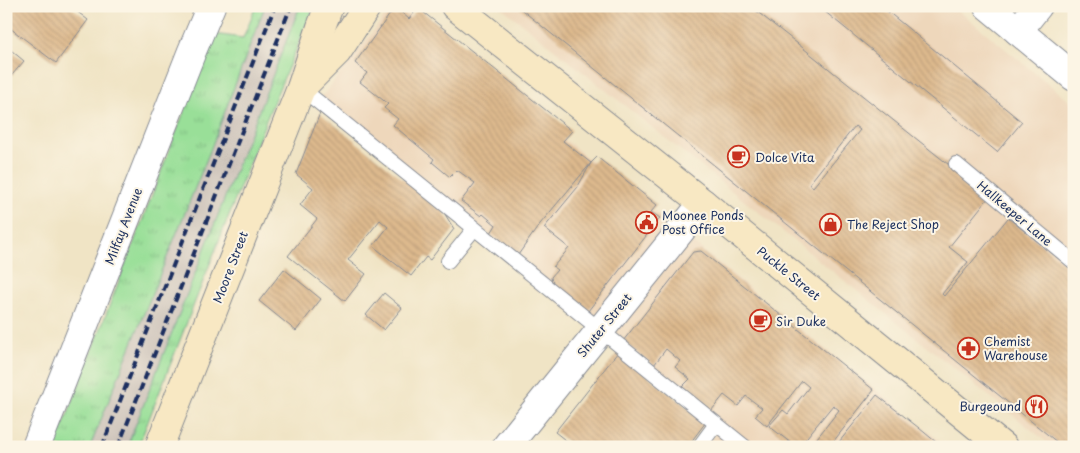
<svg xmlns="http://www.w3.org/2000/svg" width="1080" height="453" viewBox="0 0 1080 453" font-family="'Playpen Sans',sans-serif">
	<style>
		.built { fill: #eed7bb }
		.railway { fill: #ccc2b9 }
		.grass { fill: url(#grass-tufts); stroke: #5a877b }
		.building { fill: url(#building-back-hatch); fill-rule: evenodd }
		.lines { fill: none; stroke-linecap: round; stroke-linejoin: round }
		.lane-casing { stroke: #868a92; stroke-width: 16 }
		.street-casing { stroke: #868a92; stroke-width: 30 }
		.secondary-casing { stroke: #868a92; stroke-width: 30 }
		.lane { stroke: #fff; stroke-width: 14 }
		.street { stroke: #fff; stroke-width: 28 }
		.secondary { stroke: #f8e8c3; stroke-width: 28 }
		.rail { stroke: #1b2f5e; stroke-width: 4; stroke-dasharray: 8 4; stroke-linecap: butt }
		.labels { text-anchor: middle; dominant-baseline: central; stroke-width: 4; stroke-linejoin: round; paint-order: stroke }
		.poi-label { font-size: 12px; fill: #1b2f5e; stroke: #fcf5e5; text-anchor: start }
		.street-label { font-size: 12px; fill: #1b2f5e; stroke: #fcf5e5 }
	</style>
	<defs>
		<pattern id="grass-tufts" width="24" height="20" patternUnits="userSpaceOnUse" patternTransform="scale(1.25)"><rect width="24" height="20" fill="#99df98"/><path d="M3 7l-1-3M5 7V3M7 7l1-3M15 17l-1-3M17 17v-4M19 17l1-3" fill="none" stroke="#83c085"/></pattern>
		<pattern id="building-back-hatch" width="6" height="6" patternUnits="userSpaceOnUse" patternTransform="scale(1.25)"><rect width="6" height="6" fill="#ddb98d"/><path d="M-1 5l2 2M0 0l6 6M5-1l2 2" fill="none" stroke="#bd9f7c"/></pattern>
	</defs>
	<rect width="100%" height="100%" fill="#fcf5e5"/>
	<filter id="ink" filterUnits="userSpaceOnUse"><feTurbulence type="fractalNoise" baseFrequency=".02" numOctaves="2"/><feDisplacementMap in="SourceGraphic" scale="10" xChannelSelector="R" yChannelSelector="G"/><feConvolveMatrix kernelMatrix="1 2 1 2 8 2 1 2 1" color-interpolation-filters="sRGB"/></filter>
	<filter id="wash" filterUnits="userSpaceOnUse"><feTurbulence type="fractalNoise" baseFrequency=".0096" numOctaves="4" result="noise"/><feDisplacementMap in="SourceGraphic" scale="20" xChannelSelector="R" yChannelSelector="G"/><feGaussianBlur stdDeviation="1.12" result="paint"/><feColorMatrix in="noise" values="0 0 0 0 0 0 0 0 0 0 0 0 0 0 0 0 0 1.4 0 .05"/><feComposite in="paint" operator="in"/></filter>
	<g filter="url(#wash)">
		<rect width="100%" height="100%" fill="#f0e4c5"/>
		<!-- built -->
		<g class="built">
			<polygon points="393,6 399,6 947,447 705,447 722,424 321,98"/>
			<polygon points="500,6 953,6 1074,105 1074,447 1053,447"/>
		</g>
		<!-- railway -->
		<polygon class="railway" points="265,6 300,6 127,447 90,447 210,151"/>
		<!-- grass -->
		<g class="grass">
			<polygon points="256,6 265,6 210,151 90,447 55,447 214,34 243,38"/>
			<polygon points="300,6 315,6 273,103 138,447 127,447"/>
		</g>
		<g id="blocks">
			<!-- building -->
			<g class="building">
				<polygon points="6,6 70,6 88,20 56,63 6,25"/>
				<path d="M 517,6 L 686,6 L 689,9 L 692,6 L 750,6 L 798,44 L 989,197 L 949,247 L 968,262 L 942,294 L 944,296 L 1008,218 L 1074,271 L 1074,447 L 1063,447 ZM 855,126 L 860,130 L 813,187 L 809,184 Z"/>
				<polygon points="818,6 881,6 1022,122 997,152"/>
				<polygon points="395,7 409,19 418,8 572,131 563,141 591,163 540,224 518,255 491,233 496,225 483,214 481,216 461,201 475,183 457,170 450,177 432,162 434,159 393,125 398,119 384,108 388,104 360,82 367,73 355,63"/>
				<polygon points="6,46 24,61 6,82"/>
				<polygon points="320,113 443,211 454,229 430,260 426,257 411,276 373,246 388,227 380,220 348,260 366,274 345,301 288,256 317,219 300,205 313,188 296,174"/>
				<polygon points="597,157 657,205 651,212 660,218 588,311 552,283 551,277 557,270 553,267 569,248 544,228 577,188 591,163"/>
				<polygon points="701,251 874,390 829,447 810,447 839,410 833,405 799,447 796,447 769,426 783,410 788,414 809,387 802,381 767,426 755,416 762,408 746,396 738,406 724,395 711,411 682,387 690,379 675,367 680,361 666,349 654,365 623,341 693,252"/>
				<polygon points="284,269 321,299 296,331 259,301"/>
				<polygon points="384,293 402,308 384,330 366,315"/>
				<polygon points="618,352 706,422 687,447 574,447 555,432"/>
				<polygon points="877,395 919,428 942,447 835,447"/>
			</g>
		</g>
	</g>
	<g filter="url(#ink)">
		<use href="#blocks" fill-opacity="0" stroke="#868a92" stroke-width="1"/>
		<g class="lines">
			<defs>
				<g id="lane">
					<polyline points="301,88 745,447"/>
					<polyline points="956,164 1074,262"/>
					<polyline points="448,261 474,229"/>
					<polyline points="699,447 716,424"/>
				</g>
				<g id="street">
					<polyline points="988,6 1074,77"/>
					<polyline points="1018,31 1038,6"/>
					<polyline points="36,447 192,51 211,6"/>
					<polyline points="506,447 703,203"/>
				</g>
				<g id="secondary">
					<polyline points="455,6 703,203 1003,447"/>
					<polyline points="304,85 337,52 367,6"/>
					<polyline points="159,447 301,88 321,27 329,6"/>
				</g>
			</defs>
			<!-- lane casing -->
			<use href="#lane" class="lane-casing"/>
			<!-- street casing -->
			<use href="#street" class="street-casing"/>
			<!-- secondary casing -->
			<use href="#secondary" class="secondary-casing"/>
			<!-- lane -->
			<use href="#lane" class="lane"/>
			<!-- street -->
			<use href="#street" class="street"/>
			<!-- secondary -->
			<use href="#secondary" class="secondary"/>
			<!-- rail -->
			<g class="rail">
				<polyline points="102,447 275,6"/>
				<polyline points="118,447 291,6"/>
			</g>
		</g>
	</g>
	<!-- icons -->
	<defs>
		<symbol id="cafe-ring" viewBox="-11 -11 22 22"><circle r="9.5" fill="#fcf5e5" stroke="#c8321e" stroke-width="1.5"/><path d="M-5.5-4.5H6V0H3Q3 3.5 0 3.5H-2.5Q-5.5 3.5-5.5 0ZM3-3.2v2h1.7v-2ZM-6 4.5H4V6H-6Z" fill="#c8321e"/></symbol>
		<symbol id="civic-ring" viewBox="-11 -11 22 22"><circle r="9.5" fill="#fcf5e5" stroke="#c8321e" stroke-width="1.5"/><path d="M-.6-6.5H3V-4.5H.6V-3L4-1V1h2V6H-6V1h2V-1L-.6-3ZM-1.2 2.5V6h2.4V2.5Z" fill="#c8321e"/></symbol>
		<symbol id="shop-ring" viewBox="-11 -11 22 22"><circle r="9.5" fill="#fcf5e5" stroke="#c8321e" stroke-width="1.5"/><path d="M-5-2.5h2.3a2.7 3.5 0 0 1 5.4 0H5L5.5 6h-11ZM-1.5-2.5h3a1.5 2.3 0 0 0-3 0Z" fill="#c8321e"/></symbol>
		<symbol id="pharmacy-ring" viewBox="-11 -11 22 22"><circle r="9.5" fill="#fcf5e5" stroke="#c8321e" stroke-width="1.5"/><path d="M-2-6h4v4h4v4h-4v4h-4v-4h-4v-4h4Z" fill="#c8321e"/></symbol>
		<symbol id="restaurant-ring" viewBox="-11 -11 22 22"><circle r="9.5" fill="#fcf5e5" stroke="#c8321e" stroke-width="1.5"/><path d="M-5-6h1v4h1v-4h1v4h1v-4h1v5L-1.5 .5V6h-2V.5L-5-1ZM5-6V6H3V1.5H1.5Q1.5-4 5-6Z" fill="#c8321e"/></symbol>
	</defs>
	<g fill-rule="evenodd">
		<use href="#cafe-ring" x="726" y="144" width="25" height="25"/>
		<use href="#civic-ring" x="634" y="210" width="25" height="25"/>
		<use href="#shop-ring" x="818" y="212" width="25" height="25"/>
		<use href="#cafe-ring" x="748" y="308" width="25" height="25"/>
		<use href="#pharmacy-ring" x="956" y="336" width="25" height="25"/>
		<use href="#restaurant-ring" x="1024" y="394" width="25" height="25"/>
	</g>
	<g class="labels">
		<!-- poi labels -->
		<g class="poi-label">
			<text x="755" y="157">Dolce Vita</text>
			<text x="662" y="215">Moonee Ponds<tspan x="662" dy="14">Post Office</tspan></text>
			<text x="847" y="224">The Reject Shop</text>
			<text x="776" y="321">Sir Duke</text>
			<text x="984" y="341">Chemist<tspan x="984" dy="14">Warehouse</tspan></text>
			<text x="1021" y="406" text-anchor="end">Burgeound</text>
		</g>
		<!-- street labels -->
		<g class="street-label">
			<text transform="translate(1015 213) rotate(40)">Hallkeeper Lane</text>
			<text transform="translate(123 226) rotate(-69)">Milfay Avenue</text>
			<text transform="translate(230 267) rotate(-69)">Moore Street</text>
			<text transform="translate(789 273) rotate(39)">Puckle Street</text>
			<text transform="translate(604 325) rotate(-51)">Shuter Street</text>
		</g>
	</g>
	<!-- margin -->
	<rect width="1080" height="453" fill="none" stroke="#fcf5e5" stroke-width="25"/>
</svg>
